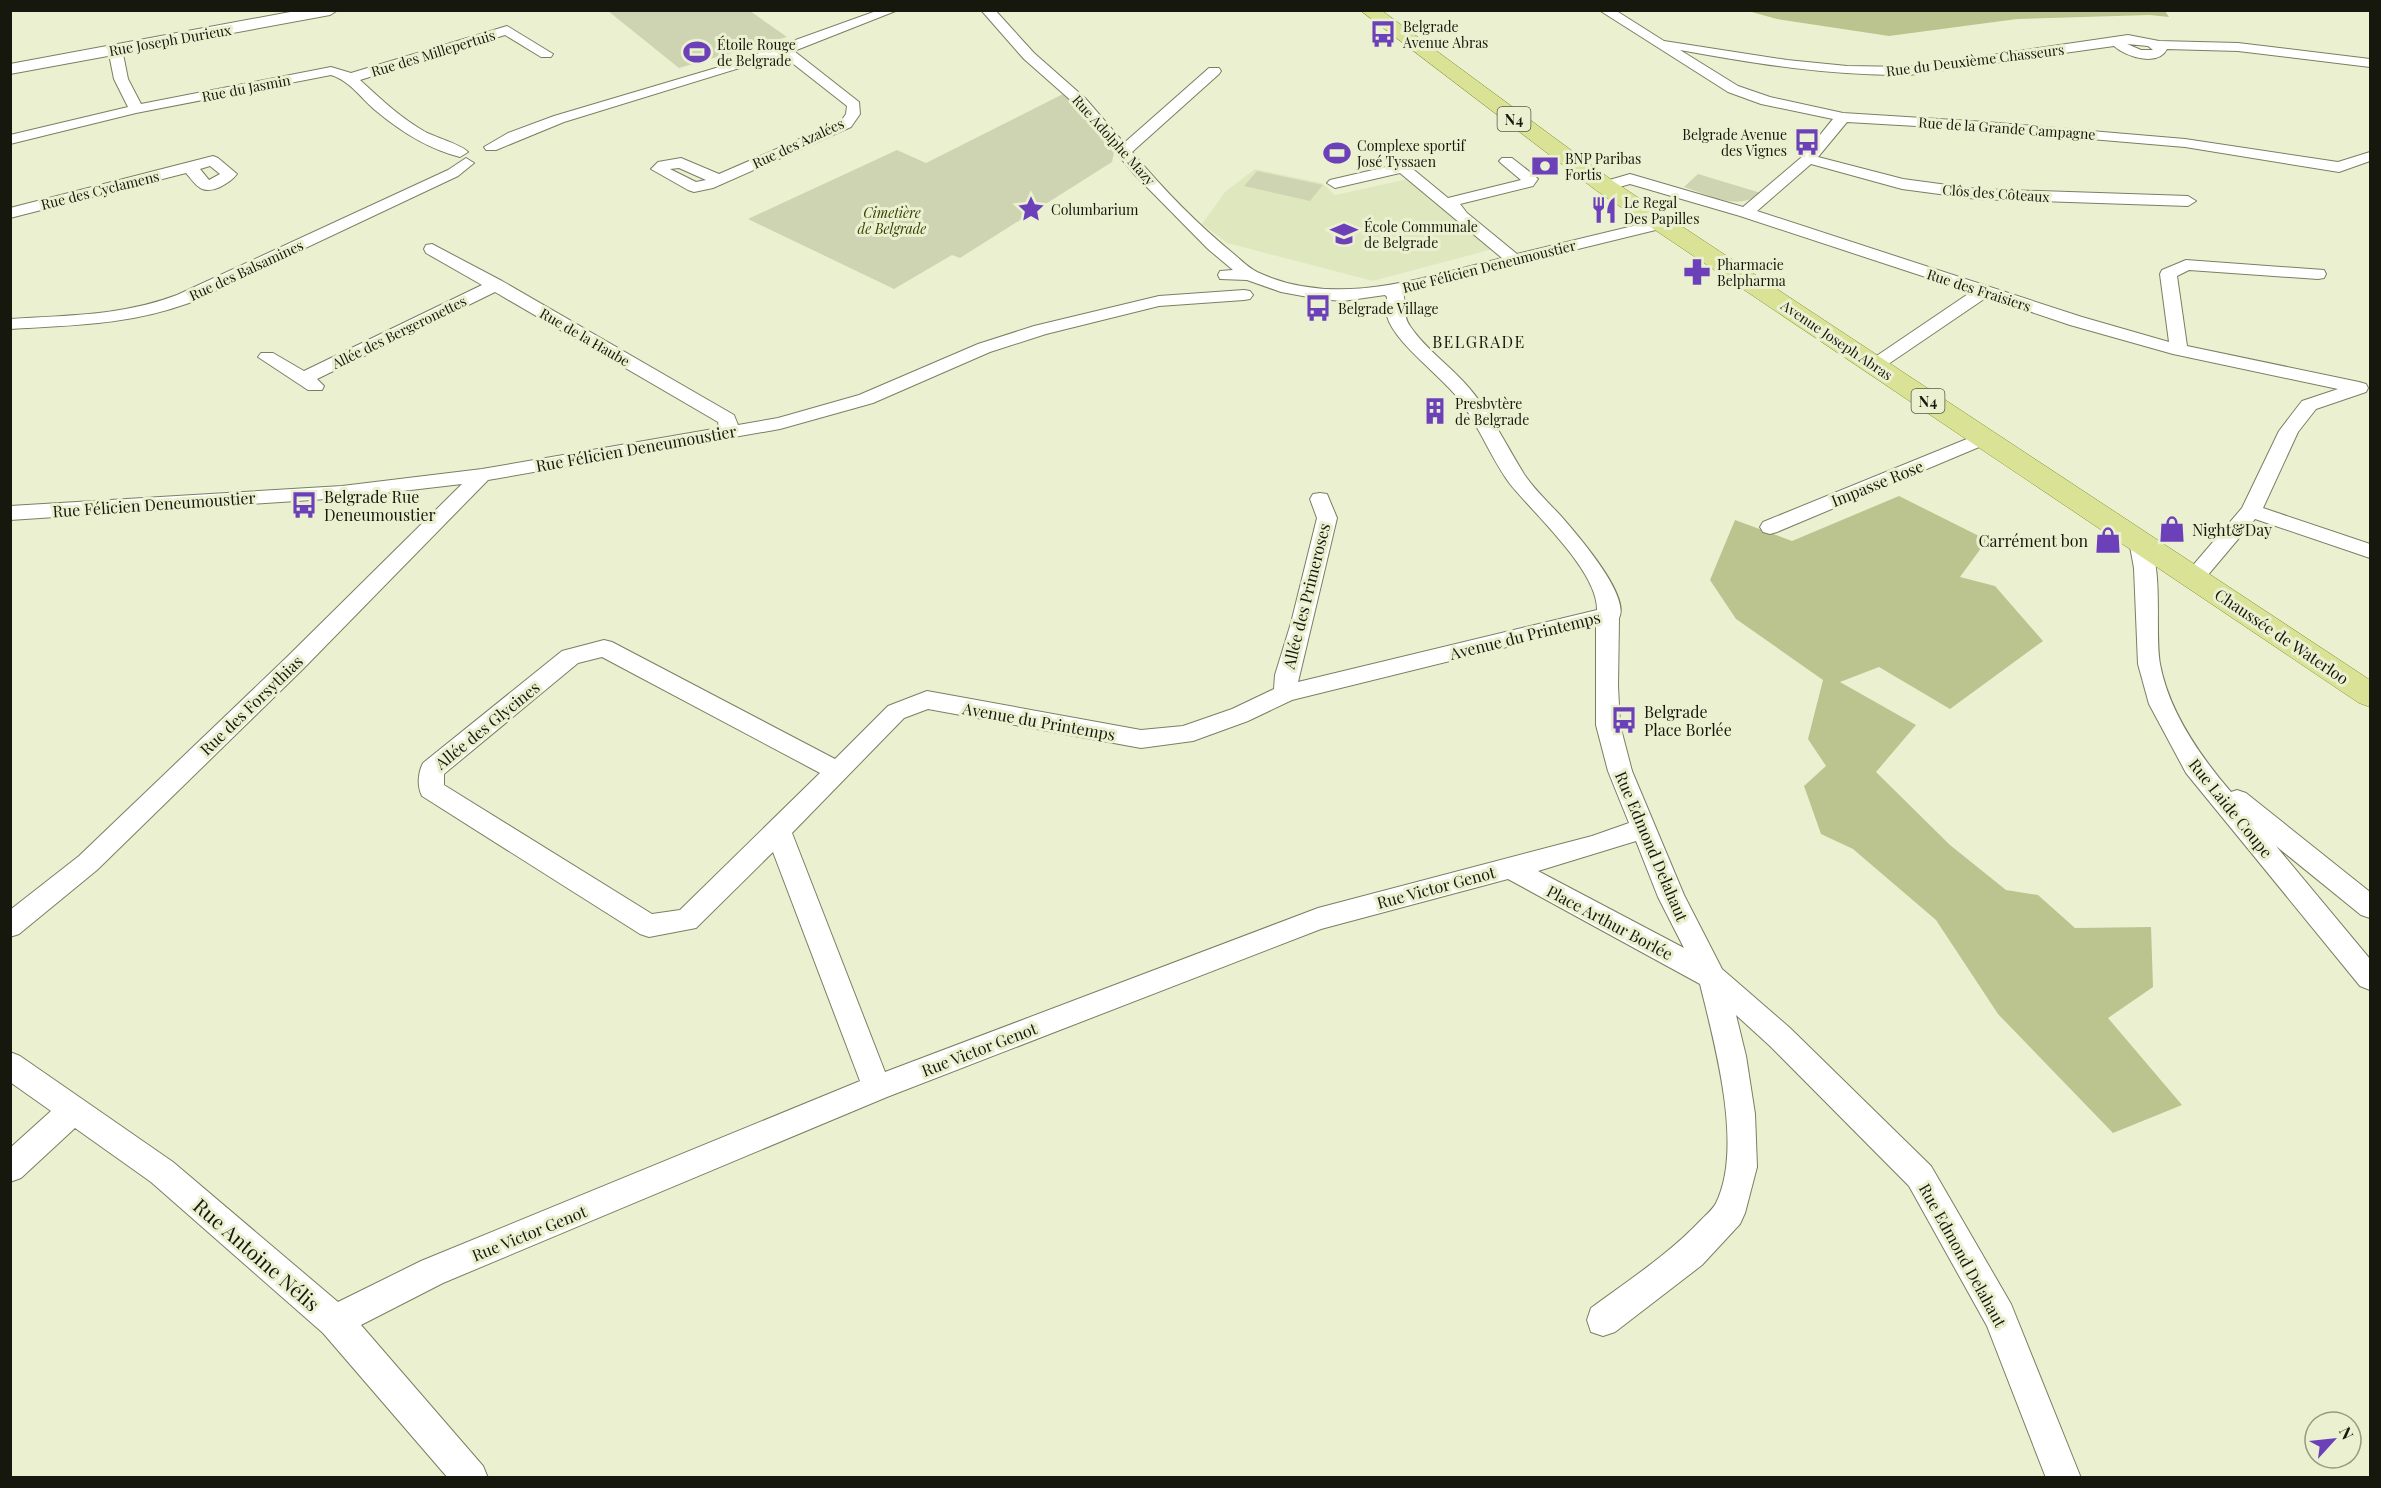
<svg xmlns="http://www.w3.org/2000/svg" width="2381" height="1488" viewBox="0 0 2381 1488" font-family="'Playfair Display',serif">
	<style>
		.built { fill: #dfe7bf }
		.green { fill: #ced4b1 }
		.forest { fill: #bbc48f }
		.lines { fill: none; stroke-linecap: round; stroke-linejoin: round }
		.minor-casing { stroke: #7a7f62; stroke-width: 2 }
		.tertiary-casing { stroke: #7a7f62; stroke-width: 2 }
		.primary-casing { stroke: #859038; stroke-width: 1 }
		.minor { fill: #fff; fill-rule: evenodd }
		.tertiary { fill: #fff; fill-rule: evenodd }
		.primary { fill: #dae395; fill-rule: evenodd }
		.labels { text-anchor: middle; dominant-baseline: central; stroke-width: 6; stroke-linejoin: round; paint-order: stroke }
		.far-poi-label { font-size: 14px; fill: #16180d; stroke: #ebf1d0; text-anchor: start }
		.far-street-label { font-size: 14px; fill: #16180d; stroke: #ebf1d0 }
		.far-park-label { font-size: 14px; font-style: italic; fill: #393f00; stroke: #ebf1d0 }
		.shield { fill: #ebf1d0; stroke: #565948; stroke-width: 1.5 }
		.shield-label { font-size: 15px; font-weight: bold; fill: #16180d }
		.far-quarter-label { font-size: 16px; letter-spacing: 1.5px; fill: #16180d; stroke: #ebf1d0 }
		.street-label { font-size: 16px; fill: #16180d; stroke: #ebf1d0 }
		.poi-label { font-size: 16px; fill: #16180d; stroke: #ebf1d0; text-anchor: start }
		.near-street-label { font-size: 20px; fill: #16180d; stroke: #ebf1d0 }
	</style>
	<rect width="100%" height="100%" fill="#ebf1d0"/>
	<!-- built -->
	<polygon class="built" points="1255,169 1322,183 1335,195 1408,179 1493,249 1373,281 1227,243 1202,224 1225,192"/>
	<!-- green -->
	<g class="green">
		<polygon points="608,11 750,11 787,37 679,68"/>
		<polygon points="1063,94 1071,98 1114,153 1112,162 960,258 952,255 894,289 748,219 897,150 926,163"/>
		<polygon points="1257,171 1323,185 1310,201 1244,186"/>
		<path d="M 1698,174 L 1761,193 C 1737,212 1710,195 1684,187 Z"/>
	</g>
	<!-- forest -->
	<g class="forest">
		<polygon points="2165,11 2169,17 2150,15 2017,19 1889,36 1777,19 1748,11"/>
		<polygon points="1899,496 1987,540 1960,577 1995,586 2043,641 1950,709 1879,667 1840,682 1916,725 1876,772 1950,845 2006,890 2038,895 2075,928 2151,927 2153,987 2108,1018 2182,1105 2113,1133 1998,1014 1936,920 1853,849 1821,834 1804,786 1826,766 1808,739 1823,680 1736,619 1710,580 1735,520 1792,541"/>
	</g>
	<g class="lines">
		<defs>
			<g id="minor">
				<path d="M 879,10 L 898,10 L 794,51 L 859,102 L 860,114 L 851,127 L 713,188 L 694,192 L 688,190 L 651,169 L 658,162 L 681,158 L 719,174 L 841,121 L 846,114 L 847,106 L 782,55 L 564,122 L 496,150 L 486,150 L 484,147 L 508,133 L 554,116 L 726,65 ZM 679,168 L 706,180 L 696,182 L 670,169 Z"/>
				<path d="M 981,10 L 995,10 L 1034,53 L 1085,98 L 1124,143 L 1209,68 L 1219,68 L 1221,71 L 1219,74 L 1132,152 C 1163,189 1198,225 1235,255 C 1242,261 1249,268 1257,272 C 1336,309 1422,278 1502,258 L 1400,173 L 1335,188 L 1327,183 L 1330,180 L 1403,163 L 1408,165 L 1448,198 L 1521,180 L 1502,164 L 1499,161 L 1502,158 L 1512,158 L 1535,176 L 1538,179 L 1533,186 L 1460,204 L 1467,213 L 1517,254 L 1662,219 L 1668,221 L 1670,224 L 1668,227 L 1402,292 C 1408,301 1401,313 1410,326 C 1426,350 1452,367 1470,389 C 1492,415 1506,445 1524,474 C 1534,489 1548,502 1560,515 C 1575,532 1631,596 1619,618 L 1618,686 L 1620,725 L 1632,771 L 1684,895 L 1722,969 L 1790,1028 L 1931,1166 L 2011,1304 L 2081,1478 L 2046,1478 L 1987,1326 L 1909,1186 L 1770,1046 L 1736,1015 L 1746,1056 L 1755,1114 L 1757,1167 L 1745,1213 L 1740,1224 L 1702,1265 L 1615,1332 L 1603,1336 L 1591,1332 L 1587,1320 L 1591,1308 C 1629,1280 1669,1254 1701,1220 C 1706,1215 1713,1209 1716,1203 C 1744,1147 1714,1042 1700,984 L 1508,879 L 1321,929 L 887,1097 L 443,1283 L 361,1325 L 483,1466 L 488,1478 L 448,1478 L 323,1333 L 151,1182 L 75,1128 L 21,1178 L 10,1182 L 10,1148 L 51,1111 L 10,1082 L 10,1052 L 20,1056 L 173,1162 L 338,1302 L 421,1261 L 860,1081 L 773,852 L 696,928 L 649,937 L 640,934 L 422,796 C 417,786 418,773 423,763 L 562,651 L 604,640 L 612,642 L 835,759 L 888,706 L 927,691 L 1141,730 L 1183,726 L 1232,709 L 1274,689 L 1275,675 L 1291,623 L 1317,518 L 1310,499 L 1313,494 L 1320,493 L 1327,494 L 1337,518 L 1298,682 L 1597,610 C 1598,571 1534,514 1510,484 C 1490,457 1479,425 1458,398 C 1441,376 1393,341 1387,316 C 1385,310 1387,303 1387,297 L 1385,295 L 1343,301 L 1319,299 L 1281,292 L 1247,280 L 1220,279 L 1218,275 L 1220,271 L 1233,270 L 1208,249 L 1135,175 L 1075,104 L 1024,59 ZM 1596,625 L 1596,725 L 1608,771 L 1629,823 L 1592,836 L 1318,908 L 885,1072 L 792,833 L 904,718 L 928,709 L 1141,748 L 1193,741 L 1248,721 L 1292,700 ZM 602,657 L 820,773 L 680,910 L 652,914 L 444,785 L 444,774 L 578,663 ZM 1636,841 L 1658,897 L 1684,948 L 1538,871 Z"/>
				<path d="M 1599,10 L 1615,10 L 1664,41 L 1787,60 L 1847,66 L 1909,67 L 2128,35 L 2159,41 L 2238,43 L 2370,59 L 2370,67 L 2238,51 L 2167,49 C 2158,67 2126,57 2114,46 L 1909,75 C 1831,76 1756,64 1680,50 L 1738,86 L 1770,97 L 1843,113 L 1986,122 L 2185,139 L 2338,162 L 2370,152 L 2370,161 L 2339,172 L 2185,147 L 1986,130 L 1847,122 L 1818,157 L 1903,179 L 1977,189 L 2188,196 L 2196,201 L 2188,206 L 1977,199 L 1902,189 L 1811,164 L 1757,211 L 2082,317 L 2169,342 L 2160,274 L 2162,270 L 2186,260 L 2324,270 L 2326,274 L 2324,278 L 2318,279 L 2189,270 L 2177,276 L 2187,346 L 2359,382 L 2366,384 L 2368,388 L 2366,392 L 2316,409 L 2298,432 L 2263,508 L 2370,544 L 2370,558 L 2255,519 L 2202,582 L 2194,584 L 2186,582 L 2183,577 L 2242,508 L 2279,431 L 2302,401 L 2338,389 L 2173,354 L 2070,325 L 1987,297 L 1881,369 L 1869,369 L 1866,365 L 1869,361 L 1971,292 L 1740,216 L 1630,184 L 1605,191 L 1599,189 L 1597,186 L 1599,183 L 1630,174 L 1743,207 L 1803,156 L 1833,119 L 1761,104 L 1728,92 ZM 2127,44 L 2148,46 L 2153,50 L 2141,50 Z"/>
				<path d="M 507,26 L 553,54 L 551,57 L 541,57 L 505,35 L 360,80 C 380,98 398,116 422,130 C 433,137 461,144 468,152 L 460,157 C 428,149 400,131 375,110 C 360,97 350,81 331,75 L 136,113 L 10,144 L 10,135 L 128,107 L 114,79 L 108,49 L 115,45 L 122,49 L 128,79 L 141,104 L 331,67 L 351,73 Z"/>
				<path d="M 213,156 L 218,158 L 237,174 C 230,183 210,196 199,187 C 194,184 190,177 186,173 L 10,218 L 10,208 ZM 210,166 L 220,174 L 209,180 L 200,169 Z"/>
				<path d="M 466,158 L 474,163 L 458,176 L 189,303 C 128,325 75,325 10,329 L 10,319 C 69,315 121,316 177,295 L 448,170 Z"/>
				<polygon points="432,244 502,281 734,415 738,425 778,418 859,395 978,344 1034,326 1159,296 1244,290 1250,291 1253,295 1250,299 1244,300 1159,306 1046,334 990,352 873,403 780,429 488,480 303,669 97,870 19,934 10,937 10,910 79,856 287,657 462,484 342,498 10,520 10,506 342,486 482,469 719,428 718,422 495,292 317,379 324,386 322,390 308,390 258,357 261,353 273,353 304,371 482,285 426,253 424,249 426,245"/>
				<polygon points="1984,432 1991,434 1994,438 1991,442 1777,532 1770,534 1763,532 1760,527 1763,522"/>
				<path d="M 2139,534 L 2146,536 C 2165,566 2154,629 2160,664 C 2169,712 2200,756 2231,792 L 2237,790 L 2246,793 L 2370,892 L 2370,918 L 2361,915 L 2276,846 L 2370,959 L 2370,990 L 2360,986 L 2186,773 L 2149,704 L 2138,664 L 2134,568 L 2129,541 L 2132,536 Z"/>
			</g>
			<polygon id="tertiary" points="301,10 338,10 330,15 10,74 10,64"/>
			<polygon id="primary" points="1360,10 1381,10 1613,181 2370,680 2370,707 2359,703 1597,191"/>
		</defs>
		<!-- minor casing -->
		<use href="#minor" class="minor-casing"/>
		<!-- tertiary casing -->
		<use href="#tertiary" class="tertiary-casing"/>
		<!-- primary casing -->
		<use href="#primary" class="primary-casing"/>
		<!-- minor -->
		<use href="#minor" class="minor"/>
		<!-- tertiary -->
		<use href="#tertiary" class="tertiary"/>
		<!-- primary -->
		<use href="#primary" class="primary"/>
	</g>
	<!-- icons -->
	<defs>
		<symbol id="bus-bare" viewBox="-9 -9 18 18"><path d="M-5-6H5V4H4V6H2V4H-2V6H-4V4H-5ZM-3.5-4V0h7V-4ZM-3.5 1.2v1.5H-2V1.2ZM2 1.2v1.5H3.5V1.2Z" fill="#6c40b8" stroke="#ebf1d0" stroke-width="2.5" paint-order="stroke"/></symbol>
		<symbol id="stadium-bare" viewBox="-9 -9 18 18"><path d="M0-5a6.5 5 0 1 0 0 10a6.5 5 0 1 0 0-10ZM-3.5-1.8h7v3.6h-7Z" fill="#6c40b8" stroke="#ebf1d0" stroke-width="2.5" paint-order="stroke"/></symbol>
		<symbol id="bank-bare" viewBox="-9 -9 18 18"><path d="M-6-4H6V4H-6ZM0-2.3a2.3 2.3 0 1 0 0 4.6a2.3 2.3 0 1 0 0-4.6Z" fill="#6c40b8" stroke="#ebf1d0" stroke-width="2.5" paint-order="stroke"/></symbol>
		<symbol id="sight-bare" viewBox="-9 -9 18 18"><path d="M0-6L1.8-2.2L6-1.7L2.9 1.2L3.7 5.4L0 3.3L-3.7 5.4L-2.9 1.2L-6-1.7L-1.8-2.2Z" fill="#6c40b8" stroke="#ebf1d0" stroke-width="2.5" paint-order="stroke"/></symbol>
		<symbol id="restaurant-bare" viewBox="-9 -9 18 18"><path d="M-5-6h1v4h1v-4h1v4h1v-4h1v5L-1.5 .5V6h-2V.5L-5-1ZM5-6V6H3V1.5H1.5Q1.5-4 5-6Z" fill="#6c40b8" stroke="#ebf1d0" stroke-width="2.5" paint-order="stroke"/></symbol>
		<symbol id="school-bare" viewBox="-9 -9 18 18"><path d="M0-5L7-2L0 1L-7-2ZM-4 1L0 2.5L4 1V4Q0 6-4 4Z" fill="#6c40b8" stroke="#ebf1d0" stroke-width="2.5" paint-order="stroke"/></symbol>
		<symbol id="pharmacy-bare" viewBox="-9 -9 18 18"><path d="M-2-6h4v4h4v4h-4v4h-4v-4h-4v-4h4Z" fill="#6c40b8" stroke="#ebf1d0" stroke-width="2.5" paint-order="stroke"/></symbol>
		<symbol id="building-bare" viewBox="-9 -9 18 18"><path d="M-4-6H4V6H1V3H-1V6H-4ZM-2.5-4.3h1.7v1.8h-1.7ZM.8-4.3h1.7v1.8H.8ZM-2.5-1h1.7V.8h-1.7ZM.8-1h1.7V.8H.8Z" fill="#6c40b8" stroke="#ebf1d0" stroke-width="2.5" paint-order="stroke"/></symbol>
		<symbol id="shop-bare" viewBox="-9 -9 18 18"><path d="M-5-2.5h2.3a2.7 3.5 0 0 1 5.4 0H5L5.5 6h-11ZM-1.5-2.5h3a1.5 2.3 0 0 0-3 0Z" fill="#6c40b8" stroke="#ebf1d0" stroke-width="2.5" paint-order="stroke"/></symbol>
	</defs>
	<g fill-rule="evenodd">
		<use href="#bus-bare" x="1364" y="15" width="38" height="38"/>
		<use href="#stadium-bare" x="678" y="33" width="38" height="38"/>
		<use href="#bus-bare" x="1788" y="123" width="38" height="38"/>
		<use href="#stadium-bare" x="1318" y="134" width="38" height="38"/>
		<use href="#bank-bare" x="1526" y="147" width="38" height="38"/>
		<use href="#sight-bare" x="1012" y="190" width="38" height="38"/>
		<use href="#restaurant-bare" x="1585" y="191" width="38" height="38"/>
		<use href="#school-bare" x="1325" y="215" width="38" height="38"/>
		<use href="#pharmacy-bare" x="1678" y="253" width="38" height="38"/>
		<use href="#bus-bare" x="1299" y="289" width="38" height="38"/>
		<use href="#building-bare" x="1416" y="392" width="38" height="38"/>
		<use href="#bus-bare" x="285" y="486" width="38" height="38"/>
		<use href="#shop-bare" x="2153" y="510" width="38" height="38"/>
		<use href="#shop-bare" x="2089" y="521" width="38" height="38"/>
		<use href="#bus-bare" x="1605" y="701" width="38" height="38"/>
	</g>
	<g class="labels">
		<!-- far-poi labels -->
		<g class="far-poi-label">
			<text x="1403" y="26">Belgrade<tspan x="1403" dy="16">Avenue Abras</tspan></text>
			<text x="717" y="44">Étoile Rouge<tspan x="717" dy="16">de Belgrade</tspan></text>
			<text x="1787" y="134" text-anchor="end">Belgrade Avenue<tspan x="1787" dy="16">des Vignes</tspan></text>
			<text x="1357" y="145">Complexe sportif<tspan x="1357" dy="16">José Tyssaen</tspan></text>
			<text x="1565" y="158">BNP Paribas<tspan x="1565" dy="16">Fortis</tspan></text>
			<text x="1624" y="202">Le Regal<tspan x="1624" dy="16">Des Papilles</tspan></text>
			<text x="1051" y="209">Columbarium</text>
			<text x="1364" y="226">École Communale<tspan x="1364" dy="16">de Belgrade</tspan></text>
			<text x="1717" y="264">Pharmacie<tspan x="1717" dy="16">Belpharma</tspan></text>
			<text x="1338" y="308">Belgrade Village</text>
			<text x="1455" y="403">Presbytère<tspan x="1455" dy="16">de Belgrade</tspan></text>
		</g>
		<!-- far-street labels -->
		<g class="far-street-label">
			<text transform="translate(170 40) rotate(-10)">Rue Joseph Durieux</text>
			<text transform="translate(433 53) rotate(-17)">Rue des Millepertuis</text>
			<text transform="translate(1975 60) rotate(-7)">Rue du Deuxième Chasseurs</text>
			<text transform="translate(246 88) rotate(-11)">Rue du Jasmin</text>
			<text transform="translate(2007 128) rotate(4)">Rue de la Grande Campagne</text>
			<text transform="translate(1114 140) rotate(48)">Rue Adolphe Mazy</text>
			<text transform="translate(798 143) rotate(-25)">Rue des Azalées</text>
			<text transform="translate(100 190) rotate(-14)">Rue des Cyclamens</text>
			<text transform="translate(1996 193) rotate(4)">Clôs des Côteaux</text>
			<text transform="translate(1489 266) rotate(-14)">Rue Félicien Deneumoustier</text>
			<text transform="translate(246 270) rotate(-25)">Rue des Balsamines</text>
			<text transform="translate(1979 290) rotate(18)">Rue des Fraisiers</text>
			<text transform="translate(399 332) rotate(-26)">Allée des Bergeronettes</text>
			<text transform="translate(585 337) rotate(30)">Rue de la Haube</text>
			<text transform="translate(1837 340) rotate(34)">Avenue Joseph Abras</text>
		</g>
		<!-- far-park labels -->
		<g class="far-park-label">
			<text x="892" y="212">Cimetière<tspan x="892" dy="16">de Belgrade</tspan></text>
		</g>
		<!-- shield labels -->
		<g class="shield">
			<rect x="1497.5" y="107" width="33" height="24" rx="4.5"/>
			<rect x="1911.5" y="389" width="33" height="24" rx="4.5"/>
		</g>
		<g class="shield-label">
			<text x="1514" y="119">N4</text>
			<text x="1928" y="401">N4</text>
		</g>
		<!-- far-quarter labels -->
		<g class="far-quarter-label">
			<text x="1479" y="341">BELGRADE</text>
		</g>
		<!-- street labels -->
		<g class="street-label">
			<text transform="translate(636 448) rotate(-10)">Rue Félicien Deneumoustier</text>
			<text transform="translate(1877 483) rotate(-22)">Impasse Rose</text>
			<text transform="translate(154 504) rotate(-4)">Rue Félicien Deneumoustier</text>
			<text transform="translate(1306 596) rotate(-76)">Allée des Primeroses</text>
			<text transform="translate(1525 635) rotate(-14)">Avenue du Printemps</text>
			<text transform="translate(2282 636) rotate(34)">Chaussée de Waterloo</text>
			<text transform="translate(251 705) rotate(-44)">Rue des Forsythias</text>
			<text transform="translate(1039 721) rotate(10)">Avenue du Printemps</text>
			<text transform="translate(487 725) rotate(-39)">Allée des Glycines</text>
			<text transform="translate(2231 808) rotate(51)">Rue Laide Coupe</text>
			<text transform="translate(1652 846) rotate(67)">Rue Edmond Delahaut</text>
			<text transform="translate(1436 887) rotate(-15)">Rue Victor Genot</text>
			<text transform="translate(1610 922) rotate(28)">Place Arthur Borlée</text>
			<text transform="translate(979 1049) rotate(-21)">Rue Victor Genot</text>
			<text transform="translate(529 1233) rotate(-22)">Rue Victor Genot</text>
			<text transform="translate(1963 1255) rotate(61)">Rue Edmond Delahaut</text>
		</g>
		<!-- poi labels -->
		<g class="poi-label">
			<text x="324" y="496">Belgrade Rue<tspan x="324" dy="18">Deneumoustier</tspan></text>
			<text x="2192" y="529">Night&amp;Day</text>
			<text x="2088" y="540" text-anchor="end">Carrément bon</text>
			<text x="1644" y="711">Belgrade<tspan x="1644" dy="18">Place Borlée</tspan></text>
		</g>
		<!-- near-street labels -->
		<g class="near-street-label">
			<text transform="translate(257 1254) rotate(41)">Rue Antoine Nélis</text>
		</g>
	</g>
	<!-- border -->
	<rect width="2381" height="1488" fill="none" stroke="#16180d" stroke-width="24"/>
	<!-- north arrow -->
	<g transform="translate(2333 1440) rotate(63)"><circle r="28" fill="#ebf1d0" stroke="#969a82" stroke-width="1.5"/>
	<path d="M0-4.5L10 22L0 15L-10 22Z" fill="#6c40b8"/>
	<text y="-9" font-size="16" font-weight="bold" text-anchor="middle" fill="#16180d">N</text>
	</g>
</svg>
